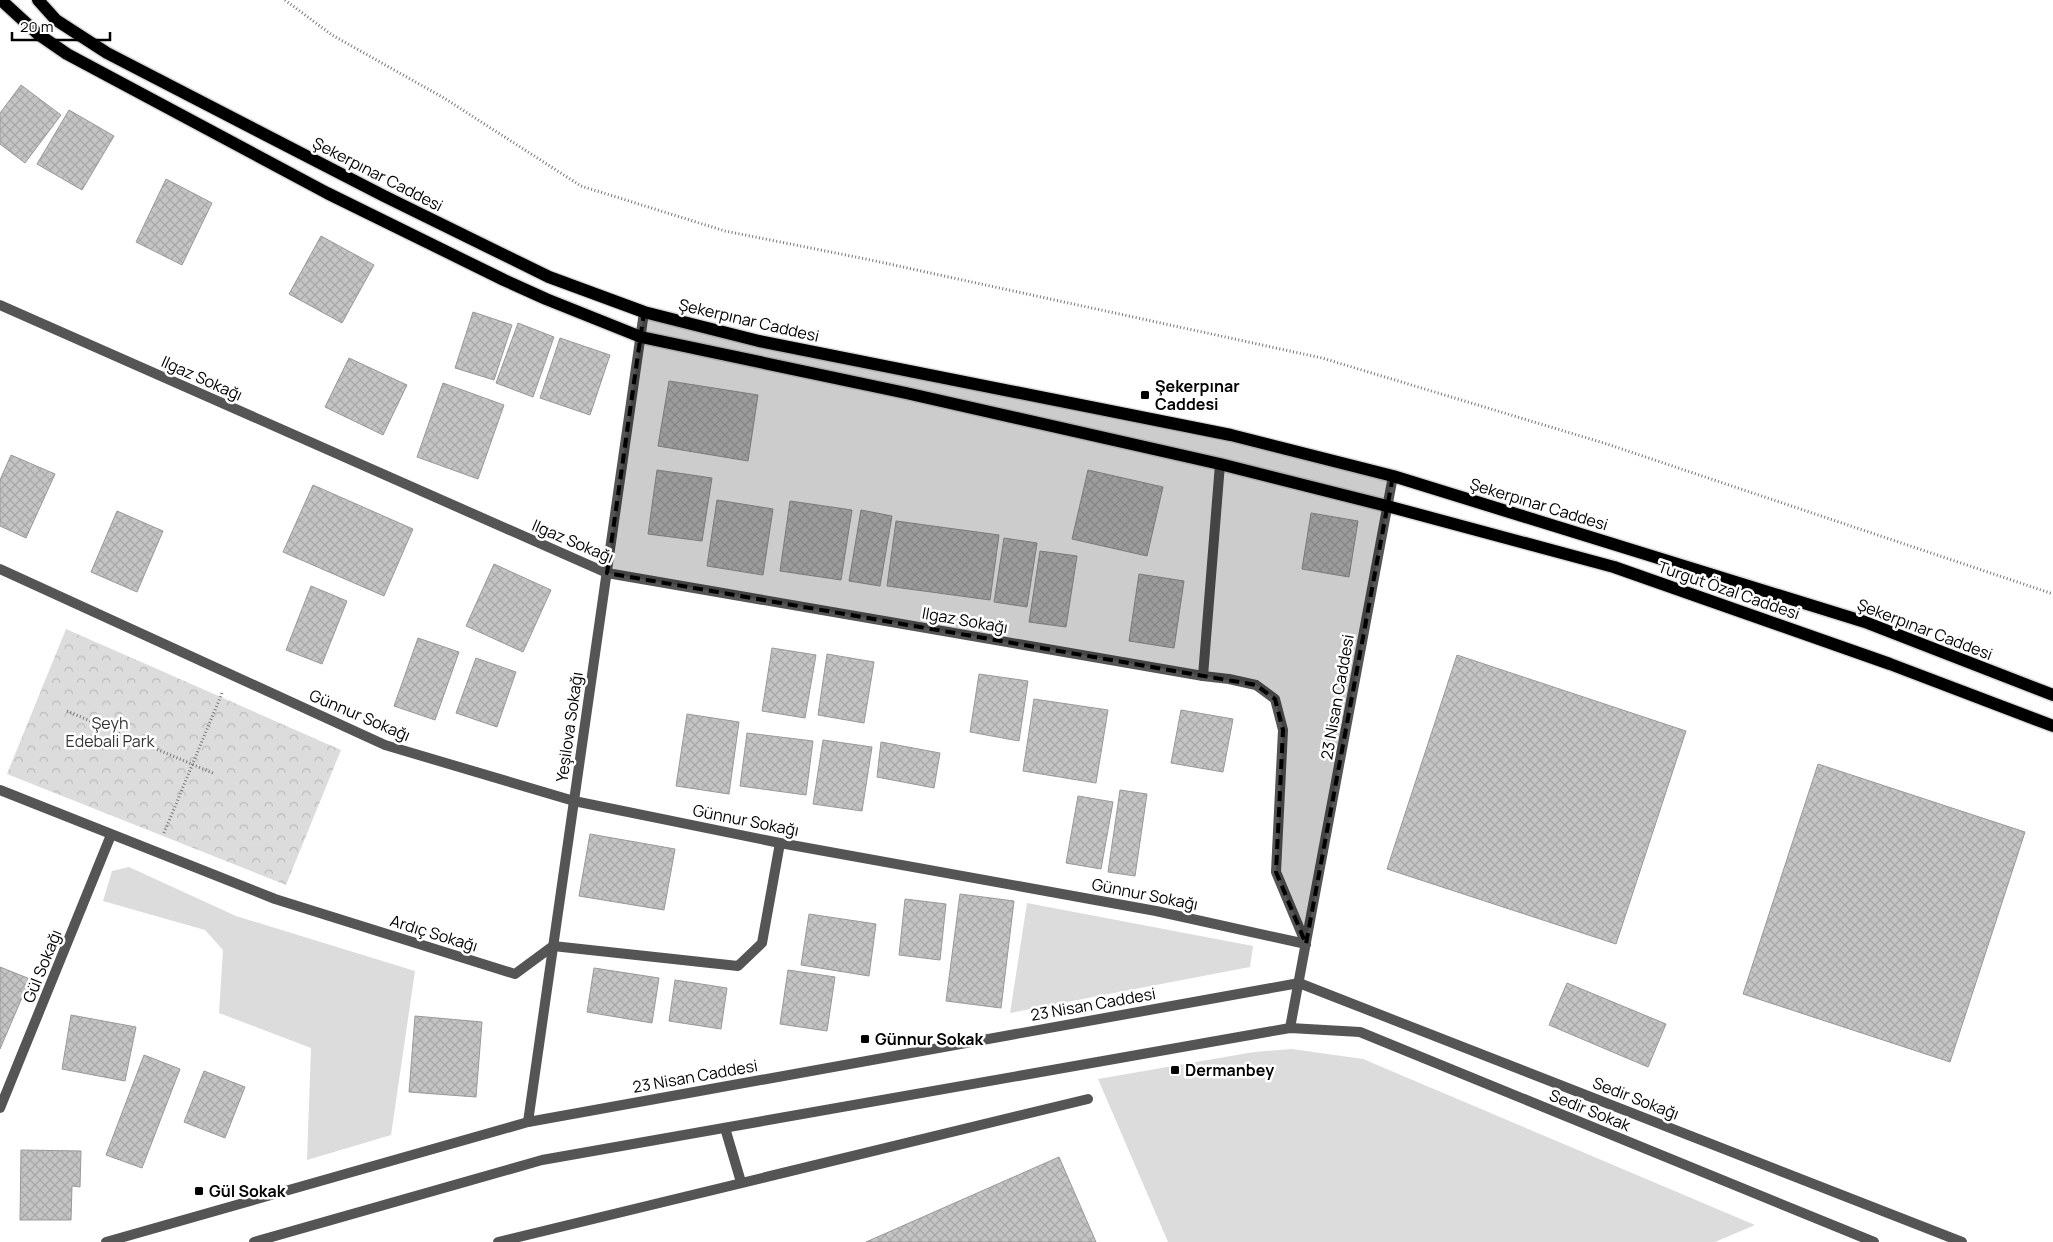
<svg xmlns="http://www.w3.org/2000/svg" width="2053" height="1242" viewBox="0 0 2053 1242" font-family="Manrope,sans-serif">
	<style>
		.green { fill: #dcdcdc }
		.park { fill: url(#park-crowns) }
		.building { fill: url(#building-cross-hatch); stroke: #999 }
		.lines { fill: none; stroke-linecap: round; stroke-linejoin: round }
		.primary-casing { stroke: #dbdbdb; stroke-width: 15 }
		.path { stroke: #777; stroke-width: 3; stroke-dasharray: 1 2.5; stroke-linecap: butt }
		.service { stroke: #555; stroke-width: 10 }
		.minor { stroke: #555; stroke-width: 10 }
		.tertiary { stroke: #555; stroke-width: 10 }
		.primary { stroke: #000; stroke-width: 12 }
		.marked { fill: #000; fill-opacity: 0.2; stroke: #000; stroke-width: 4; stroke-dasharray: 10 6; stroke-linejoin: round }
		.poi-dot { fill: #000; stroke: #fff; stroke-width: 2 }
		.labels { text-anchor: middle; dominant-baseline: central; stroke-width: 5; stroke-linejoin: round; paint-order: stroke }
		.street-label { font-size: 16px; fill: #000; stroke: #fff }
		.poi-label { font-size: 16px; font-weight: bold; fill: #000; stroke: #fff; text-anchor: start }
		.park-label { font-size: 16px; fill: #333; stroke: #fff }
	</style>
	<defs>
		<pattern id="park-crowns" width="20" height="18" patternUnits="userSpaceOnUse" patternTransform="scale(1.25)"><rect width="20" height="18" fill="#dcdcdc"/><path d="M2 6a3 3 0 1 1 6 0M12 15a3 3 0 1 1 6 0" fill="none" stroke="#bbb"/></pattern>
		<pattern id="building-cross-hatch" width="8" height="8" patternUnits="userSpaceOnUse" patternTransform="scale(1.25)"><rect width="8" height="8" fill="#c4c4c4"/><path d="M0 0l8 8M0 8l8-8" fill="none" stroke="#a7a7a7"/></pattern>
	</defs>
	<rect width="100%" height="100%" fill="#fff"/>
	<!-- green -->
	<g class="green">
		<polygon points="129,867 236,916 415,971 391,1135 307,1160 311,1048 219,1013 223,950 205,930 103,901 112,871"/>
		<polygon points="1027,903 1253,946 1250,967 1010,1013"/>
		<polygon points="1292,1049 1363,1059 1755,1225 1715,1242 1168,1242 1098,1079 1254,1052"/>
	</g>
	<!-- park -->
	<polygon class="park" points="66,629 341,750 286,885 7,774"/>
	<!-- building -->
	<g class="building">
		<polygon points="21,85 61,115 25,163 0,144 0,113"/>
		<polygon points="69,110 114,136 82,190 37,164"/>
		<polygon points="166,179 212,203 182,265 136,242"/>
		<polygon points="321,236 374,265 342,323 289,294"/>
		<polygon points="473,312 512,325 494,380 455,368"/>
		<polygon points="518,323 554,337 533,397 496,383"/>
		<polygon points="560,338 610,355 590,415 540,398"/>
		<polygon points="349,358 407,385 383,435 325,407"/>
		<polygon points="669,381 758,395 748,461 658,446"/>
		<polygon points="443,383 504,405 478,479 417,457"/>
		<polygon points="11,455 55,474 26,538 0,526 0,480"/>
		<polygon points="657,470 712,478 702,541 648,534"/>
		<polygon points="1088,470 1163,487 1147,556 1072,539"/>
		<polygon points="313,485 413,529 384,596 283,552"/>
		<polygon points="717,500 773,509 763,575 707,566"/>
		<polygon points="790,501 852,510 841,580 780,571"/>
		<polygon points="861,510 892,516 880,586 849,581"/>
		<polygon points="117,511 163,531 137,592 91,572"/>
		<polygon points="1311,513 1358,521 1349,577 1302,569"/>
		<polygon points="896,521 999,535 990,600 887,586"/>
		<polygon points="1004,538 1037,543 1027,607 994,602"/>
		<polygon points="1040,551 1077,556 1066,627 1029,622"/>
		<polygon points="494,564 551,590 523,652 466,626"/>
		<polygon points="1139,574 1184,581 1174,648 1129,641"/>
		<polygon points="311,586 347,601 322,664 286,650"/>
		<polygon points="418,638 459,652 435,720 394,706"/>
		<polygon points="772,648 816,655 805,718 762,711"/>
		<polygon points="827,654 874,662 864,723 818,715"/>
		<polygon points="1457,655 1686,731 1616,944 1387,869"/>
		<polygon points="476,658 516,672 497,727 456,713"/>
		<polygon points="979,674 1028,681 1019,741 970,732"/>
		<polygon points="1034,699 1108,710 1096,783 1023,771"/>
		<polygon points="1181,710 1233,719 1223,772 1171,763"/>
		<polygon points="687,714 739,722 729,794 676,786"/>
		<polygon points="747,733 813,741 806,795 740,786"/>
		<polygon points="823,740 872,747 862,811 813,804"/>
		<polygon points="881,742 940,753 934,788 877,777"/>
		<polygon points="1818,764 2025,832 1950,1062 1743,994"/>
		<polygon points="1120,790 1147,794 1135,876 1108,872"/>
		<polygon points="1078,796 1113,802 1101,869 1066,863"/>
		<polygon points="590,834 675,849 664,910 579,896"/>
		<polygon points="960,894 1014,901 1001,1008 946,1001"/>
		<polygon points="905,899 946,904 940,960 899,955"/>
		<polygon points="809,914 876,924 869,976 801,965"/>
		<polygon points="0,967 30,979 0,1049"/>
		<polygon points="594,968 659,978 652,1023 587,1012"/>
		<polygon points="788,970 835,977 827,1031 780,1024"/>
		<polygon points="675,980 727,988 721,1029 669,1021"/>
		<polygon points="1567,983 1666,1024 1648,1067 1549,1025"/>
		<polygon points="71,1015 136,1027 125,1081 62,1069"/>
		<polygon points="415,1016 482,1022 476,1097 409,1092"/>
		<polygon points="144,1055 180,1069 142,1168 106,1155"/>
		<polygon points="204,1071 245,1087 225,1138 184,1122"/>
		<polygon points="21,1150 81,1151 80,1187 72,1186 71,1220 20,1220"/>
		<polygon points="1059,1157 1096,1242 866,1242"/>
	</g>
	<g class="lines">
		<defs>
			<g id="primary">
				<polyline points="1,0 38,34 67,54 327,193 504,280 546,299 641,337 906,393 1220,464 1387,506 1614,567 1890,664 2053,726"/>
				<polyline points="38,0 56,20 107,53 384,196 549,277 644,312 759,341 1231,435 1393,476 1865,622 2053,695"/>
			</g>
		</defs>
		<!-- primary casing -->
		<use href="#primary" class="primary-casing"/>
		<!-- path -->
		<g class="path">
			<polyline points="285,0 332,35 444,98 581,186 725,231 866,259 1322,358 1607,444 2053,594"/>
			<polyline points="67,711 215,774"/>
			<polyline points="164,833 222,693"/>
		</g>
		<!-- service -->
		<g class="service">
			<polyline points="725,1128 741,1182"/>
			<polyline points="498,1242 1088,1099"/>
		</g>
		<!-- minor -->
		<g class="minor">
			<polyline points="0,305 607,573 1203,676 1229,679 1256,685 1275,699 1283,730 1276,872 1306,944"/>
			<polyline points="0,569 385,745 574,801 780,843 1156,911 1306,944"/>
			<polyline points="1203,676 1220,464"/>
			<polyline points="0,790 275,899 515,974 553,946 738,966 762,943 780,843"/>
			<polyline points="0,1108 111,835"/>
			<polyline points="528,1122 644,312"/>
		</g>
		<!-- tertiary -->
		<g class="tertiary">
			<polyline points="1290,1028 1393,476"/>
			<polyline points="106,1242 528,1122 1299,983 1962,1242"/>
			<polyline points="254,1242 542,1160 1290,1028 1360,1032 1874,1242"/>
		</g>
		<!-- primary -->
		<use href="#primary" class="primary"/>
	</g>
	<!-- marked area -->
	<path class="marked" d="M 644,312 L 759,341 L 1231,435 L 1393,476 L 1306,944 L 1276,872 L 1283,730 L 1275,699 L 1256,685 L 607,573 Z"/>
	<!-- markers -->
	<g class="poi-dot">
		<rect x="1140" y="390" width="10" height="10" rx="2.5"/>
		<rect x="860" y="1034" width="10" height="10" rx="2.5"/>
		<rect x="1170" y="1065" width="10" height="10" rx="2.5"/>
		<rect x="194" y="1186" width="10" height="10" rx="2.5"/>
	</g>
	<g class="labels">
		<!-- street labels -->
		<g class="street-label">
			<text transform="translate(378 174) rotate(27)">Şekerpınar Caddesi</text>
			<text transform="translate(749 320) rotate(13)">Şekerpınar Caddesi</text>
			<text transform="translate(202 378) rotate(24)">Ilgaz Sokağı</text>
			<text transform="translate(1539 504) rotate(17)">Şekerpınar Caddesi</text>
			<text transform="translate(573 541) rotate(23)">Ilgaz Sokağı</text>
			<text transform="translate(1729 590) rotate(19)">Turgut Özal Caddesi</text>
			<text transform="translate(965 620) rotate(10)">Ilgaz Sokağı</text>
			<text transform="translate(1925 629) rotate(21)">Şekerpınar Caddesi</text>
			<text transform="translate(1337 697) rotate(-80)">23 Nisan Caddesi</text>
			<text transform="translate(360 715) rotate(23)">Günnur Sokağı</text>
			<text transform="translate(569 727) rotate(-82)">Yeşilova Sokağı</text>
			<text transform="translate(746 820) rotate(11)">Günnur Sokağı</text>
			<text transform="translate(1145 894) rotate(11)">Günnur Sokağı</text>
			<text transform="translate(434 933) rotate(17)">Ardıç Sokağı</text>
			<text transform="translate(42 966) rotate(-68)">Gül Sokağı</text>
			<text transform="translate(1093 1004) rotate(-10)">23 Nisan Caddesi</text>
			<text transform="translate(695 1076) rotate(-10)">23 Nisan Caddesi</text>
			<text transform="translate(1636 1098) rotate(21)">Sedir Sokağı</text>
			<text transform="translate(1590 1110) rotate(22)">Sedir Sokak</text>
		</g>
		<!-- poi labels -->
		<g class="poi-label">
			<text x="1155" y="386">Şekerpınar<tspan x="1155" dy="18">Caddesi</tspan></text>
			<text x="875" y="1039">Günnur Sokak</text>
			<text x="1185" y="1070">Dermanbey</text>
			<text x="209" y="1191">Gül Sokak</text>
		</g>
		<!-- park labels -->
		<g class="park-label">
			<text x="110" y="723">Şeyh<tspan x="110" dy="18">Edebali Park</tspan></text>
		</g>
	</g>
	<!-- scale -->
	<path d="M12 32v8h98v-8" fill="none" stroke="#000000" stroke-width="2.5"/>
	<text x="20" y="32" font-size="15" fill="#000000" stroke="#ffffff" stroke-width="4" paint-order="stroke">20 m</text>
</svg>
